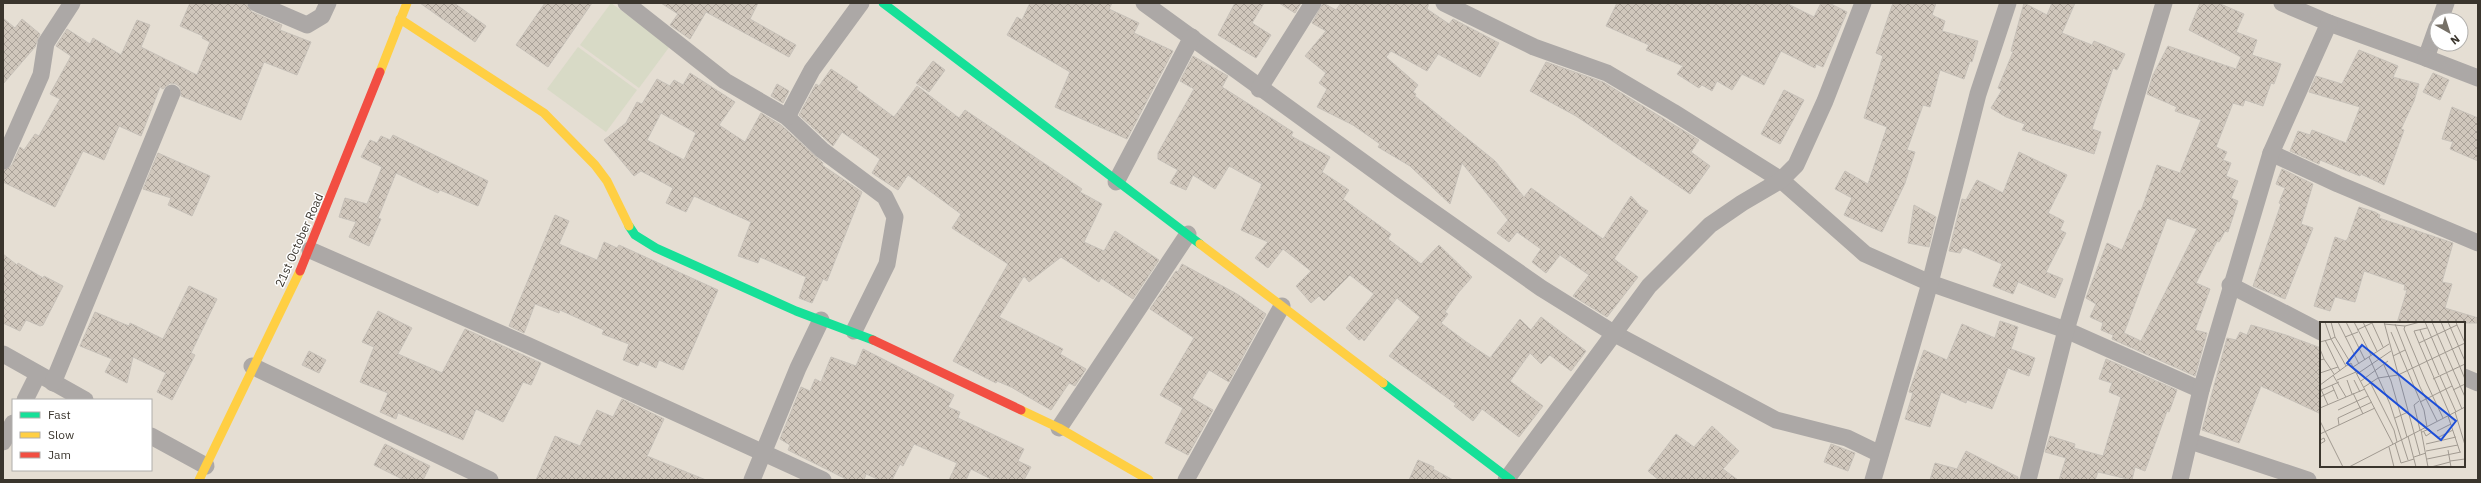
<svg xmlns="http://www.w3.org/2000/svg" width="2481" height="483" viewBox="0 0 2481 483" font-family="'IBM Plex Sans',sans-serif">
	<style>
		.green { fill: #d8dac6 }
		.building { fill: url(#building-cross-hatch); stroke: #c7c1b9; fill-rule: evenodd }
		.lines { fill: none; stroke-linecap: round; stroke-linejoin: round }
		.street { stroke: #aca8a6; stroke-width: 17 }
		.fast { stroke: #16e098; stroke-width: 9 }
		.slow { stroke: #ffcf43; stroke-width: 9 }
		.jam { stroke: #f24e42; stroke-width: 9 }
		.labels { text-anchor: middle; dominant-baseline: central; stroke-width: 3; stroke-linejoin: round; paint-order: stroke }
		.street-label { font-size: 12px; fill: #3a352d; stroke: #fff }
		.inset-road { fill: none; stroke: #a19a91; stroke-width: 1 }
		.view { fill: #1d4ed8; fill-opacity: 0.15; stroke: #1d4ed8; stroke-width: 2 }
		.inset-edge { fill: none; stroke: #3a352d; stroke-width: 2 }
	</style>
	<defs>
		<pattern id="building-cross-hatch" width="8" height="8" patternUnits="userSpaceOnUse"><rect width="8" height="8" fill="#d0c7bc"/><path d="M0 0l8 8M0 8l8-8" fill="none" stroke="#aaa299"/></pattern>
	</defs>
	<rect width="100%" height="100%" fill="#e5ded3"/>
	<!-- green -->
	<g class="green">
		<polygon points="611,3 670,46 639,88 580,45"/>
		<polygon points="578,47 637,90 606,132 547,89"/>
	</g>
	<!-- building -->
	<g class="building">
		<polygon points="190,3 246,3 252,12 282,25 280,30 311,42 297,75 264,62 241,120 181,96 180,87 176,84 170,83 163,89 160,87 141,136 119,126 104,160 83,151 55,207 3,182 3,171 12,165 20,147 24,150 35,134 39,136 60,99 50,94 71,56 56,46 67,29 90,44 93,38 121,55 137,20 150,25 141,47 197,75 210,42 202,38 203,36 180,26"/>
		<polygon points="420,3 454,3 486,26 475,42"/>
		<polygon points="545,3 592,3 548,67 516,45"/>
		<polygon points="661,3 758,3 750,19 796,45 789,57 706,12 690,39 670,25 678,14"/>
		<polygon points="1030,3 1112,3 1109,9 1139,23 1134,33 1173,51 1127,139 1055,107 1070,72 1007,35 1017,17 1022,20"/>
		<polygon points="1235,3 1264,3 1252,23 1271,35 1256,58 1218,35"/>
		<polygon points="1279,3 1301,3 1295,13"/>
		<polygon points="1323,3 1336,10 1341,3 1429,3 1427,9 1449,24 1453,19 1499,43 1480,77 1438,54 1427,71 1391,51 1386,57 1418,85 1413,92 1416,94 1415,96 1495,161 1524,197 1531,188 1603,239 1631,196 1640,206 1648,211 1614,259 1638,277 1607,317 1573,296 1589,275 1560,255 1546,273 1532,262 1541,249 1517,232 1509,242 1497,233 1508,220 1462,163 1450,204 1410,166 1378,147 1380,144 1353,125 1317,107 1327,89 1319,83 1326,73 1305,56 1326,31 1312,23"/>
		<polygon points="1617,3 1786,3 1814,17 1821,3 1829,3 1847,12 1823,67 1816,64 1815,68 1781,51 1764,85 1742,74 1732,90 1717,81 1712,91 1702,85 1699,88 1677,74 1683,66 1646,50 1649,45 1606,26"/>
		<polygon points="1893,3 1936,3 1932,15 1945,21 1942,31 1978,41 1972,62 1970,61 1964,79 1940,70 1930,107 1923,105 1907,150 1915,152 1905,183 1882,232 1844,215 1852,198 1835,189 1845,171 1868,184 1887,127 1864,118 1883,56 1876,53"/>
		<polygon points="2024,3 2047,15 2052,3 2075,3 2062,33 2092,45 2094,41 2125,54 2117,70 2113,68 2092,129 2101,132 2094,154 2022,130 2025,124 2006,117 1991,108 2002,90 1998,88 2013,52 2011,51"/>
		<path d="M 2200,3 L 2218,3 L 2244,14 L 2236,32 L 2257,40 L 2252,55 L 2281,64 L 2274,84 L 2271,83 L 2263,106 L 2245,100 L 2243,106 L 2233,103 L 2216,147 L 2227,152 L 2223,160 L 2231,163 L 2226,176 L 2238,181 L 2231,198 L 2238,201 L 2228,232 L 2225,231 L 2219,242 L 2217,241 L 2196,283 L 2210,289 L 2195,330 L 2207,333 L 2195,376 L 2112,339 L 2113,335 L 2101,330 L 2103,323 L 2090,317 L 2096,304 L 2086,298 L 2107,243 L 2122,250 L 2139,210 L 2141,211 L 2157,165 L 2180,173 L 2201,120 L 2175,111 L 2177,107 L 2147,94 L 2153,75 L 2168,46 L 2236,69 L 2241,57 L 2189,30 ZM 2167,218 L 2197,229 L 2141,341 L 2124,333 Z"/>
		<polygon points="3,18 15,28 22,19 40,34 35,47 3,84"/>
		<polygon points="2359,50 2398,66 2393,77 2419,84 2414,101 2401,129 2404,130 2384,185 2361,174 2360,176 2320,160 2319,164 2290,151 2298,131 2310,135 2312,130 2346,143 2360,107 2309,92 2316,76 2342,84"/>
		<polygon points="1193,56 1228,76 1222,87 1293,132 1291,136 1330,157 1322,172 1349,190 1343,199 1391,234 1388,239 1421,264 1439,245 1472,277 1458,293 1445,312 1448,314 1441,323 1465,341 1490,358 1520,319 1531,330 1541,317 1586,351 1571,371 1550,355 1541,364 1530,353 1510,381 1543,406 1519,437 1482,409 1473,421 1454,406 1456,404 1389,356 1420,317 1397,298 1364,341 1362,338 1359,340 1346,328 1374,294 1350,275 1324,301 1319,296 1311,303 1296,286 1311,271 1283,249 1268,268 1255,258 1268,242 1241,230 1262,184 1229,166 1215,189 1193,175 1186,190 1170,183 1178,170 1158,159 1158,153 1194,89 1180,81"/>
		<polygon points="933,61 945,70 929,92 916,83"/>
		<polygon points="1546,62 1603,82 1699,140 1691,152 1710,166 1690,194 1576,116 1530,91"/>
		<polygon points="831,69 858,87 856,89 894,117 917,86 959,118 965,110 1082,189 1080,192 1102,204 1084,242 1104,251 1115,231 1159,260 1133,299 1101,278 1099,282 1061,257 1029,282 1024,276 999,317 1063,349 1060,354 1086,369 1075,386 1069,383 1051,410 1011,387 997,381 996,383 953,361 1008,264 952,228 961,214 908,175 898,190 872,173 880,159 842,132 833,146 799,115 816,84 819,86"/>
		<path d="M 690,73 L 735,102 L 719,125 L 745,142 L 761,113 L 781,125 L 823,163 L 822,165 L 862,192 L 827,281 L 823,279 L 812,303 L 799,298 L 806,277 L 760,257 L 758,263 L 738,256 L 751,222 L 694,196 L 686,212 L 666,203 L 673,188 L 641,171 L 634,176 L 604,140 L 626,123 L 637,102 L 642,104 L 657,79 L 670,86 L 674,80 L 683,85 ZM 661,113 L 696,133 L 684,160 L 647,140 Z"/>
		<polygon points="2433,73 2449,80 2440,100 2423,92"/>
		<polygon points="777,84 789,91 783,103 771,96"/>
		<polygon points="1784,90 1804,100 1780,144 1761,134"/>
		<polygon points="2452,107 2478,118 2478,161 2450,149 2453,142 2442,139"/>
		<polygon points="393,135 488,181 478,206 440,190 438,193 396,173 378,218 381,219 369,246 349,237 356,222 339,217 345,198 367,204 382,167 361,157 370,140 377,143 381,136 390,140"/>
		<polygon points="2019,152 2067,175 2048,213 2064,221 2060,230 2066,233 2046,272 2063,279 2055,298 2018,282 2013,294 1993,286 2002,264 1963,247 1960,253 1949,251 1962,199 1966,200 1977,180 2003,193"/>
		<polygon points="158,153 210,176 192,216 168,205 171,198 143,189"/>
		<polygon points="2282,169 2313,184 2301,224 2313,228 2285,299 2253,286 2281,204 2279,203 2285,188 2276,184"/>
		<polygon points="1914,205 1936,217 1929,247 1908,243"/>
		<polygon points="2359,207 2375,212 2380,215 2379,218 2453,243 2442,282 2452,284 2445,308 2478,318 2478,323 2397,323 2407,290 2404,290 2405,285 2364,271 2355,302 2335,297 2330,311 2314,306 2335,237 2346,241 2348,238"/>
		<polygon points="555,215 569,221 559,244 597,260 604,242 617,248 619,245 718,290 683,370 659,360 656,368 640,361 638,366 623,360 629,344 602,334 604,330 560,310 559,313 535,304 524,333 509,326"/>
		<polygon points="3,254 17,265 18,263 43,278 44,276 63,286 43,325 40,326 26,320 20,331 3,323"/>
		<polygon points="1182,264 1237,294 1266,314 1229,382 1209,370 1192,398 1213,410 1188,455 1165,443 1183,408 1160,395 1194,338 1150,309 1176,271 1178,272"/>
		<polygon points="189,286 217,299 191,353 195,355 172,400 157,392 166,373 133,357 127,383 105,372 112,359 80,346 95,312 129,326 130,323 163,339"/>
		<polygon points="378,311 412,328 398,354 442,373 465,329 541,363 531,385 523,382 503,422 476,409 463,440 398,413 396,419 380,412 388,393 360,382 374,347 362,342"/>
		<polygon points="2000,321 2018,327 2011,349 2035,358 2029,376 2008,368 1992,409 1967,400 1966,403 1941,392 1930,427 1905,419 1913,393 1909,392 1924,350 1947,360 1962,324 1995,338"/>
		<polygon points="2251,325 2286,335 2321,348 2321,414 2261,386 2239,443 2202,430 2227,338 2236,340 2240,332 2247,335"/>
		<polygon points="863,349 954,395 948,407 960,412 958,418 1024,449 1018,461 1031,467 1024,480 993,480 971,469 966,480 949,480 957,463 914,444 903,466 900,464 892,480 880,480 866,474 864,480 848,480 788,450 790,445 780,439 801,387 810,391 815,379 821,382 831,357 856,366"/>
		<polygon points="309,351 326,360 319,373 302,365"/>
		<polygon points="2106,359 2177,390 2169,412 2167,411 2145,471 2135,467 2132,480 2098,472 2095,480 2059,480 2066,458 2045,452 2050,436 2075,444 2074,448 2103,456 2121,397 2109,392 2112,383 2099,379"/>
		<polygon points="622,399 664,419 647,456 706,480 536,480 555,436 580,446 597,410 613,417"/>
		<polygon points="1712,426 1739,451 1723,469 1738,480 1659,480 1648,471 1676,434 1694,447"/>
		<polygon points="385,444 430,466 423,480 404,480 374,465"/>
		<polygon points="1831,444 1855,453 1848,471 1824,462"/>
		<polygon points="1966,451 2018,477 2018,480 1930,480 1935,463 1957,469"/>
		<polygon points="1418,460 1434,467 1433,469 1453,480 1409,480"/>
	</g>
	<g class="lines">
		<!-- street -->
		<g class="street">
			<polyline points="256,3 307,25 322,16 328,3"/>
			<polyline points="626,3 725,81 787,117 822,150 885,197 895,217 887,264 854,331"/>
			<polyline points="1144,3 1400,189 1541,288 1615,334 1776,420 1847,438 1880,454"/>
			<polyline points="1444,3 1534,47 1607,73 1673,112 1781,180 1865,254 1930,283 2066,330 2201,390"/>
			<polyline points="2282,3 2329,23 2426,58 2437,27"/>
			<polyline points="2440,20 2446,3"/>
			<polyline points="2426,58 2478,78"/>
			<polyline points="1259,89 1313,3"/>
			<polyline points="787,117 812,70 861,3"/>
			<polyline points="2271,153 2338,184 2478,243"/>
			<polyline points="3,161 41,75 46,43 72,3"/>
			<polyline points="1116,182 1192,37"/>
			<polyline points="310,250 527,345 823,480"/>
			<polyline points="2230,285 2321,332"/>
			<polyline points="3,354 85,400"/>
			<polyline points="252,366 490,480"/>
			<polyline points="2464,377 2478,383"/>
			<polyline points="53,383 172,93"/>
			<polyline points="25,400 38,374"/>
			<polyline points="1059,428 1188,234"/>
			<polyline points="151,436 206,466"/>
			<polyline points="2190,441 2308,480"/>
			<polyline points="3,442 13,423"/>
			<polyline points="752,480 798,368 821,320"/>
			<polyline points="1186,480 1282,306"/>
			<polyline points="1506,480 1649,286 1710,225 1742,203 1781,180 1796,165 1825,101 1863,3"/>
			<polyline points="1873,480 1930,283 1978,94 2008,3"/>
			<polyline points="2028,480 2066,330 2164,3"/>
			<polyline points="2180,480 2201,390 2271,153 2329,23"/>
		</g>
		<!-- fast -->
		<g class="fast">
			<polyline points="883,3 1200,244"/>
			<polyline points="629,226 635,235 656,248 796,311 873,340"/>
			<polyline points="1383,383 1511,480"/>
		</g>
		<!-- slow -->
		<g class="slow">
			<polyline points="400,19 544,113 595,165 607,181 629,226"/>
			<polyline points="380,72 407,3"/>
			<polyline points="1200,244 1383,383"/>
			<polyline points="1021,410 1059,428 1149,480"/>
			<polyline points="199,480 300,271"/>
		</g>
		<!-- jam -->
		<g class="jam">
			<polyline points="300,271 380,72"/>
			<polyline points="873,340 1021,410"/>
		</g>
	</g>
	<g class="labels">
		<!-- street labels -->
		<g class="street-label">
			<text transform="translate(299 240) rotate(-66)">21st October Road</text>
		</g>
	</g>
	<!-- overview -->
	<g transform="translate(2320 322)">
		<rect width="145" height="145" fill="#e5ded3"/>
		<path class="inset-road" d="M 5,0 L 11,17 L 15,15M 11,0 L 15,15 L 30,40M 18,0 L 39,42M 26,0 L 45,38M 34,0 L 51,33M 43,0 L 57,29M 64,0 L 100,133M 105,0 L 142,87M 112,0 L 145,75M 121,0 L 145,57M 128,0 L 145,39M 52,1 L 63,25M 64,2 L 85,4 L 100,0M 75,2 L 100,65 L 117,99M 137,3 L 145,21M 85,4 L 84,7 L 107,62 L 123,96M 37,8 L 52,1M 100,8 L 119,53M 71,10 L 104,88 L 107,105M 25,15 L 38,10M 5,18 L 20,49M 0,20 L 11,17 L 26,44 L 31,41 L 73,122M 99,21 L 94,9 L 107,6M 0,27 L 4,37 L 0,38M 73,34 L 85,28M 49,35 L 70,82 L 88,138M 4,37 L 14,52M 64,43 L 71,59 L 87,115M 33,45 L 69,22M 0,51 L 18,45M 37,52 L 71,29M 13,53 L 26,75M 120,54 L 136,90M 113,57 L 145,42M 17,58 L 36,50M 27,58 L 32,72M 34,58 L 40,70M 41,59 L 68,39M 50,60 L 74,108 L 77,120M 0,63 L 26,44M 12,63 L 18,77M 0,65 L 8,83M 44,65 L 58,56 L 78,53 L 145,21M 1,68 L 19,60M 133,68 L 145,62M 33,71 L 43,92M 0,75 L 14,68M 99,79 L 94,83 L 100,108M 100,80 L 132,64M 0,86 L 45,67M 18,88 L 48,74M 135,90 L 145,123M 130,93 L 99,21 L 137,3 L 136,0M 128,94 L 140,130M 75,96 L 88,90M 0,99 L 23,145M 19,103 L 18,96 L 52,80M 101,108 L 108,145M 117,109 L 131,102M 102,110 L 109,107 L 112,110 L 106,114 L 104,110M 0,112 L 55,86M 88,114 L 96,145M 117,116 L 133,108M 0,118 L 4,116 L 5,119 L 0,122M 75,121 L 81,141 L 94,137M 106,122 L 136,115M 69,125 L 74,145M 128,128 L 131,145M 106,129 L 138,123M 94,135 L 106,131M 107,137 L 141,130M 130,139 L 145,137M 29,145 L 145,85M 111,145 L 130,140"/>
		<path class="view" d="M 42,23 L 136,99 L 121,118 L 27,41 Z"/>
		<rect width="145" height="145" class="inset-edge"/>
	</g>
	<!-- border -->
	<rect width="2481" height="483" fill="none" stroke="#3a352d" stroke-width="8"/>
	<!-- legend -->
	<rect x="12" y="399" width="140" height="72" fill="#ffffff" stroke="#b0aeab"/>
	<rect x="20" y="412" width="20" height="6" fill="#16e098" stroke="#b0aeab"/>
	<text x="48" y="419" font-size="12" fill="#3a352d">Fast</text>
	<rect x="20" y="432" width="20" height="6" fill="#ffcf43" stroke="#b0aeab"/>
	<text x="48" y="439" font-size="12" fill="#3a352d">Slow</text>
	<rect x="20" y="452" width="20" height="6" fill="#f24e42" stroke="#b0aeab"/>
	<text x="48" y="459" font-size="12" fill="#3a352d">Jam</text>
	<!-- north arrow -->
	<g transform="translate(2449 32) rotate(141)"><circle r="19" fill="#ffffff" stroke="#b0aeab"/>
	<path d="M0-3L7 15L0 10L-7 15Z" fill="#767067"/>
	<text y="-6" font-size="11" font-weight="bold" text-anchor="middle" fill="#3a352d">N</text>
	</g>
</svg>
